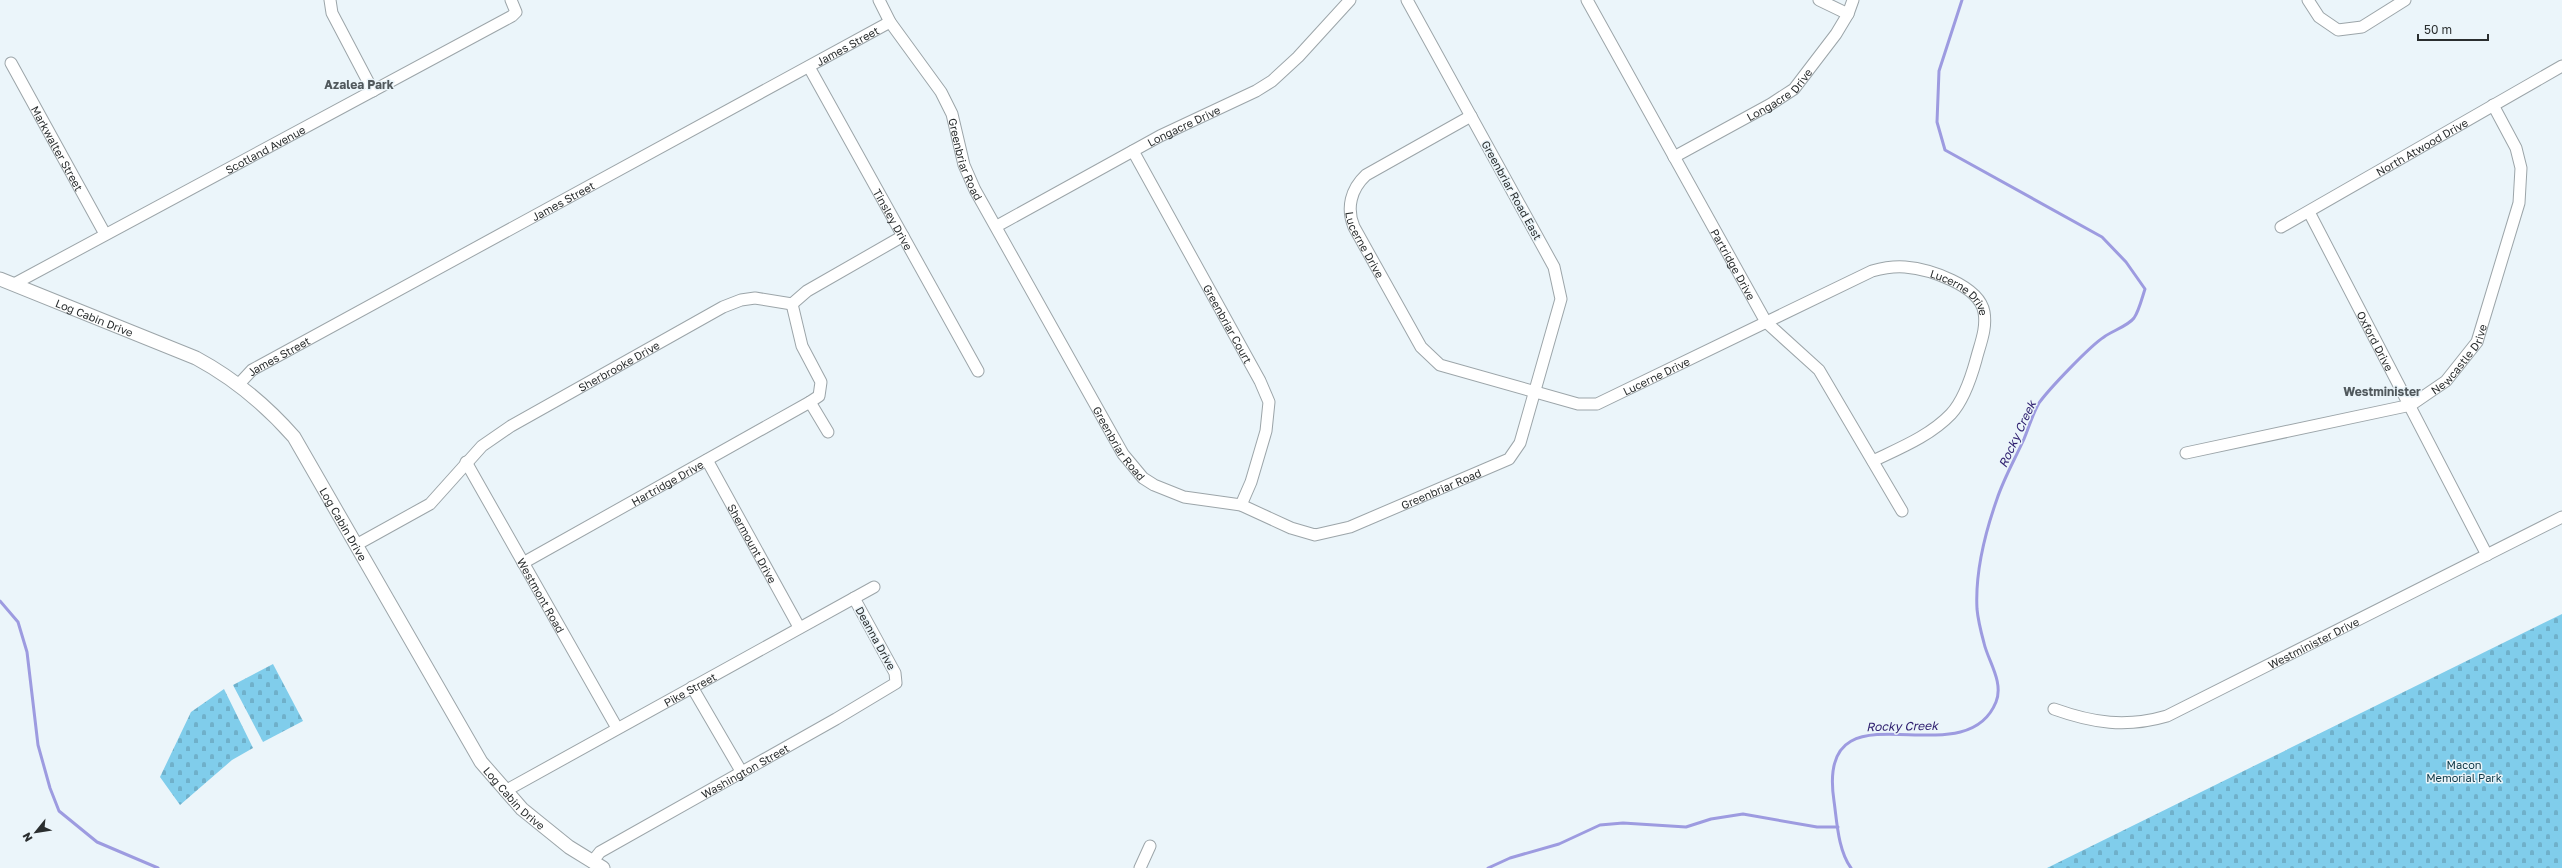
<svg xmlns="http://www.w3.org/2000/svg" width="2562" height="868" viewBox="0 0 2562 868" font-family="'Golos Text',sans-serif">
	<style>
		.cemetery { fill: url(#cemetery-stones) }
		.lines { fill: none; stroke-linecap: round; stroke-linejoin: round }
		.stream { stroke: #9d9be0; stroke-width: 3 }
		.minor-casing { stroke: #9ca5a9; stroke-width: 13 }
		.tertiary-casing { stroke: #9ca5a9; stroke-width: 15 }
		.minor { stroke: #fff; stroke-width: 11 }
		.tertiary { stroke: #fff; stroke-width: 13 }
		.labels { text-anchor: middle; dominant-baseline: central; stroke-width: 3; stroke-linejoin: round; paint-order: stroke }
		.street-label { font-size: 11px; fill: #2a2e2f; stroke: #ebf5fa }
		.park-label { font-size: 11px; fill: #0e3847; stroke: #ebf5fa }
		.neighbourhood-label { font-size: 12px; font-weight: bold; fill: #51595d; stroke: #ebf5fa }
		.water-label { font-size: 12px; font-style: italic; fill: #302170; stroke: #ebf5fa }
	</style>
	<defs>
		<pattern id="cemetery-stones" width="16" height="16" patternUnits="userSpaceOnUse"><rect width="16" height="16" fill="#80cdeb"/><path d="M2 7V4a2 2 0 0 1 4 0v3zM10 15v-3a2 2 0 0 1 4 0v3z" fill="#6fb0ca"/></pattern>
	</defs>
	<rect width="100%" height="100%" fill="#ebf5fa"/>
	<!-- cemetery -->
	<g class="cemetery">
		<polygon points="2562,614 2562,868 2047,868"/>
		<polygon points="273,664 303,721 263,742 233,685"/>
		<polygon points="224,689 253,748 232,760 180,805 160,777 191,712"/>
	</g>
	<g class="lines">
		<!-- stream -->
		<g class="stream">
			<polyline points="0,601 18,622 27,652 38,745 50,788 59,811 97,842 158,868"/>
			<polyline points="1488,868 1510,858 1559,844 1600,825 1623,823 1686,827 1711,819 1743,814 1817,827 1838,827"/>
			<path d="M 1851,868 C 1838,850 1837,822 1834,801 C 1815,676 1964,781 1996,702 C 2004,682 1988,661 1984,643 C 1981,632 1978,620 1977,609 C 1975,572 1985,533 1997,499 C 2004,478 2015,459 2024,439 C 2029,427 2033,413 2039,403 C 2049,389 2090,346 2104,337 C 2112,331 2128,326 2134,318 C 2139,311 2142,298 2145,289 L 2126,262 L 2102,237 L 1945,150 L 1937,122 L 1939,71 L 1962,0"/>
		</g>
		<defs>
			<g id="minor">
				<polyline points="330,0 332,13 373,91"/>
				<path id="s1" d="M 879,0 L 890,22 L 941,92 L 952,114 L 964,165 L 975,190 L 1123,454 L 1143,478 L 1154,485 L 1184,497 L 1241,505 L 1291,528 L 1315,535 L 1350,527 L 1509,459 L 1520,443 L 1561,299 L 1554,267 L 1407,0"/>
				<path id="s2" d="M 1587,0 L 1766,322 L 1819,370 L 1902,511"/>
				<polyline points="1819,0 1848,14"/>
				<polyline points="2308,0 2319,17 2338,30 2362,27 2405,0"/>
				<path id="s3" d="M 11,63 L 105,234"/>
				<path id="s4" d="M 809,67 L 978,371"/>
				<path id="s5" d="M 1471,116 L 1366,175 C 1351,189 1346,208 1354,227 L 1421,347 L 1440,365 L 1578,404 L 1597,404 L 1872,271 C 1883,268 1893,266 1905,267 C 1929,269 1979,285 1984,312 C 1987,329 1980,344 1976,360 C 1971,378 1964,400 1951,414 C 1930,436 1900,448 1873,461"/>
				<path id="s6" d="M 1133,151 L 1260,381 L 1269,402 L 1266,431 L 1251,482 L 1241,505"/>
				<path id="s7" d="M 1674,157 L 1771,104 L 1794,89 L 1836,34 L 1848,14 L 1853,0"/>
				<path id="s8" d="M 2309,212 L 2487,555"/>
				<path id="s9" d="M 997,226 L 1160,136 L 1256,91 L 1272,81 L 1298,57 L 1350,0"/>
				<path id="s10" d="M 2281,227 L 2562,66"/>
				<path id="s11" d="M 14,284 L 512,16 L 516,12 L 511,0"/>
				<polyline points="792,304 802,346 821,382 819,396 810,402 828,432"/>
				<polyline points="792,304 807,291 903,236"/>
				<path id="s12" d="M 239,384 L 252,370 L 890,22"/>
				<path id="s13" d="M 2186,453 L 2411,405 L 2446,381 L 2477,342 L 2519,203 L 2521,168 L 2516,148 L 2493,105"/>
				<path id="s14" d="M 707,460 L 799,627"/>
				<path id="s15" d="M 466,462 L 617,728"/>
				<path id="s16" d="M 356,545 L 430,504 L 482,446 L 511,426 L 723,307 L 741,300 L 755,298 L 792,304"/>
				<path id="s17" d="M 523,563 L 810,402"/>
				<polyline points="692,687 741,771"/>
				<path id="s18" d="M 2054,709 C 2093,723 2126,728 2167,716 L 2562,517"/>
				<path id="s19" d="M 505,791 L 874,587"/>
				<path id="s20" d="M 592,862 L 600,852 L 836,719 L 896,683 L 895,673 L 854,598"/>
				<polyline points="1140,868 1150,846"/>
			</g>
			<g id="tertiary">
				<path id="s21" d="M 0,279 L 196,358 C 235,379 265,404 294,437 L 481,762 L 522,809 L 569,847 L 603,868"/>
			</g>
		</defs>
		<!-- minor casing -->
		<use href="#minor" class="minor-casing"/>
		<!-- tertiary casing -->
		<use href="#tertiary" class="tertiary-casing"/>
		<!-- minor -->
		<use href="#minor" class="minor"/>
		<!-- tertiary -->
		<use href="#tertiary" class="tertiary"/>
	</g>
	<g class="labels">
		<!-- street labels -->
		<g class="street-label">
			<text stroke="none"><textPath href="#s12" startOffset="697">James Street</textPath></text>
			<text stroke="none"><textPath href="#s7" startOffset="123">Longacre Drive</textPath></text>
			<text stroke="none"><textPath href="#s9" startOffset="212">Longacre Drive</textPath></text>
			<text stroke="none"><textPath href="#s10" startOffset="162">North Atwood Drive</textPath></text>
			<text stroke="none"><textPath href="#s3" startOffset="97">Markwalter Street</textPath></text>
			<text stroke="none"><textPath href="#s11" startOffset="285">Scotland Avenue</textPath></text>
			<text stroke="none"><textPath href="#s1" startOffset="183">Greenbriar Road</textPath></text>
			<text transform="translate(1512 190) rotate(61)">Greenbriar Road East</text>
			<text stroke="none"><textPath href="#s12" startOffset="373">James Street</textPath></text>
			<text stroke="none"><textPath href="#s4" startOffset="174">Tinsley Drive</textPath></text>
			<text stroke="none"><textPath href="#s5" startOffset="198">Lucerne Drive</textPath></text>
			<text stroke="none"><textPath href="#s2" startOffset="302">Partridge Drive</textPath></text>
			<text stroke="none"><textPath href="#s5" startOffset="905">Lucerne Drive</textPath></text>
			<text stroke="none"><textPath href="#s21" startOffset="102">Log Cabin Drive</textPath></text>
			<text stroke="none"><textPath href="#s6" startOffset="197">Greenbriar Court</textPath></text>
			<text stroke="none"><textPath href="#s8" startOffset="145">Oxford Drive</textPath></text>
			<text stroke="none"><textPath href="#s12" startOffset="49">James Street</textPath></text>
			<text stroke="none"><textPath href="#s13" startOffset="298">Newcastle Drive</textPath></text>
			<text stroke="none"><textPath href="#s16" startOffset="321">Sherbrooke Drive</textPath></text>
			<text stroke="none"><textPath href="#s5" startOffset="569">Lucerne Drive</textPath></text>
			<text stroke="none"><textPath href="#s1" startOffset="507">Greenbriar Road</textPath></text>
			<text stroke="none"><textPath href="#s17" startOffset="165">Hartridge Drive</textPath></text>
			<text stroke="none"><textPath href="#s1" startOffset="867">Greenbriar Road</textPath></text>
			<text stroke="none"><textPath href="#s21" startOffset="438">Log Cabin Drive</textPath></text>
			<text stroke="none"><textPath href="#s14" startOffset="95">Shermount Drive</textPath></text>
			<text stroke="none"><textPath href="#s15" startOffset="153">Westmont Road</textPath></text>
			<text transform="translate(876 638) rotate(61)">Deanna Drive</text>
			<text stroke="none"><textPath href="#s18" startOffset="279">Westminister Drive</textPath></text>
			<text stroke="none"><textPath href="#s19" startOffset="211">Pike Street</textPath></text>
			<text stroke="none"><textPath href="#s20" startOffset="179">Washington Street</textPath></text>
			<text stroke="none"><textPath href="#s21" startOffset="762">Log Cabin Drive</textPath></text>
		</g>
		<!-- park labels -->
		<g class="park-label">
			<text x="2464" y="764">Macon<tspan x="2464" dy="13">Memorial Park</tspan></text>
		</g>
		<!-- neighbourhood labels -->
		<g class="neighbourhood-label">
			<text x="359" y="84">Azalea Park</text>
			<text x="2382" y="391">Westminister</text>
		</g>
		<!-- water labels -->
		<g class="water-label">
			<text transform="translate(2017 434) rotate(-65)">Rocky Creek</text>
			<text transform="translate(1902 726) rotate(-1)">Rocky Creek</text>
		</g>
	</g>
	<!-- north arrow -->
	<g transform="translate(36 832) rotate(240)" stroke="#ebf5fa" stroke-width="3" paint-order="stroke">
	<path d="M0-3L7 15L0 10L-7 15Z" fill="#2a2e2f"/>
	<text y="-6" font-size="11" font-weight="bold" text-anchor="middle" fill="#2a2e2f">N</text>
	</g>
	<!-- scale -->
	<path d="M2418 34v6h70v-6" fill="none" stroke="#2a2e2f" stroke-width="2"/>
	<text x="2424" y="34" font-size="12" fill="#2a2e2f" stroke="#ebf5fa" stroke-width="3" paint-order="stroke">50 m</text>
</svg>
